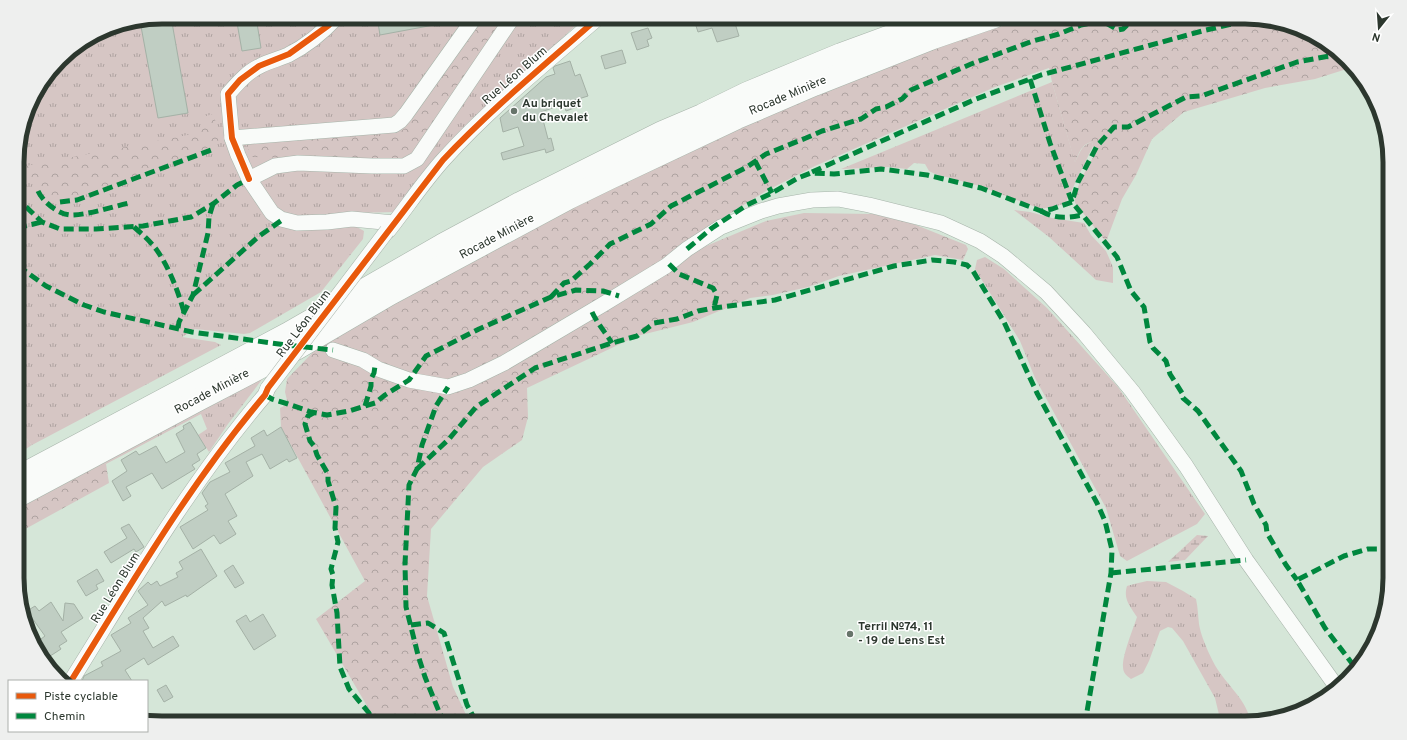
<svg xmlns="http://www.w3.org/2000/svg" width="1407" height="740" viewBox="0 0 1407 740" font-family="Overpass,sans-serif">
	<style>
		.grass { fill: url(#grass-tufts) }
		.forest { fill: url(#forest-crowns) }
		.wetland { fill: url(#wetland-marsh) }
		.building { fill: #c0cec3; stroke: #a4b1a6 }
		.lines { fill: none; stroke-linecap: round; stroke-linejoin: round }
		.minor-casing { stroke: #a7b4aa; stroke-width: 16 }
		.highway-casing { stroke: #a7b4aa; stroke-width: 23 }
		.minor { stroke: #f9fbf9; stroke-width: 15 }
		.highway { stroke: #f9fbf9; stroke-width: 22 }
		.minor-bridge-casing { stroke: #a7b4aa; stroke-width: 16; stroke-linecap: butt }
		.minor-bridge { stroke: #f9fbf9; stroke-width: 15 }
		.quiet { stroke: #00873e; stroke-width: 5; stroke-dasharray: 10 5; stroke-linecap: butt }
		.cycleway-casing { stroke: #fff; stroke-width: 8 }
		.cycleway { stroke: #e8590c; stroke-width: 6 }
		.poi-dot { fill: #67746a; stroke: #fff; stroke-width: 1.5 }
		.labels { text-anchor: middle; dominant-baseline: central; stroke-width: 3; stroke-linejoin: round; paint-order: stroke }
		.street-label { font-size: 12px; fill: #2c372e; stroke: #fff }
		.poi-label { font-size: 12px; font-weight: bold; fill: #2c372e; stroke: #fff; text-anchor: start }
		.rim { fill: none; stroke: #2c372e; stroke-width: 5 }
	</style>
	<defs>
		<pattern id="grass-tufts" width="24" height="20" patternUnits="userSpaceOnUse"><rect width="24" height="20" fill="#d6c6c4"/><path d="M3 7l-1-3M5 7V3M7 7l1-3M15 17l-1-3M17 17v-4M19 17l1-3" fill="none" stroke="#aea2a0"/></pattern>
		<pattern id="forest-crowns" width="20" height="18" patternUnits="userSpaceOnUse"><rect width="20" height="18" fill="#d6c6c4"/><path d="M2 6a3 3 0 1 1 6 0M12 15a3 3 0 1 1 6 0" fill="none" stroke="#aea2a0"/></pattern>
		<pattern id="wetland-marsh" width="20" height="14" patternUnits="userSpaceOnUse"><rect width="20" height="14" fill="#d6c6c4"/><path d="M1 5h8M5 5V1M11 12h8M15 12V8" fill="none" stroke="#aea2a0"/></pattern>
	</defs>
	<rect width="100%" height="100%" fill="#d5e6d8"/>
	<!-- grass -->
	<g class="grass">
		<polygon points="162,17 585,17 490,105 396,212 354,213 355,226 364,231 363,239 321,292 250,333 244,334 195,329 182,337 215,342 221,345 32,445 18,429 17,153 32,98 66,53 107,28"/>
		<path d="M 1052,82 L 1075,162 C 1080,153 1081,145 1092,142 L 1093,146 L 1065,204 L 1041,209 L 976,185 L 935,174 L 929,171 L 925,164 L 914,163 L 907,169 L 889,167 L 841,169 Z"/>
		<polygon points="1014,210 1030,212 1052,218 1084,223 1091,235 1106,251 1113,267 1113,283 1096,280 1049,237"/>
		<polygon points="985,257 1004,269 1047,308 1118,387 1205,514 1197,524 1127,561 1120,556 1106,508 1035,378 1020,341 975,269 977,260"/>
		<polygon points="267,373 228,424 209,452 198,435 207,429 201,414 106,464 104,462"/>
		<path d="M 1147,581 L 1166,582 L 1183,591 L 1196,599 C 1198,608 1198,616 1199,624 C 1201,637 1211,659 1218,670 C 1230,688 1247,701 1251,723 L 1221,723 L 1215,698 L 1183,641 L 1172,628 L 1168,627 L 1160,631 L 1149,661 L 1143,673 L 1131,679 C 1127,676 1123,673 1123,667 C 1122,656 1133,629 1137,617 C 1130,606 1123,599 1127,586 L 1134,584 Z"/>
	</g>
	<!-- forest -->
	<g class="forest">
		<polygon points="483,17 504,17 415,152 399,159 359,160 252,157 248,150 250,143 329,137 387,136 398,133 407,127"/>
		<path d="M 1029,17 L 1245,17 L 1309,32 L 1350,68 L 1315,79 L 1265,88 L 1184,112 L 1152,139 L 1136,175 L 1122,199 L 1106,242 L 1075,203 C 1074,187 1090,164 1097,150 L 1093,146 L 1092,142 C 1081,144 1079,153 1075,163 L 1052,82 L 1049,68 L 995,87 L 815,166 L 766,191 L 694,236 L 699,249 L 766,221 L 804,213 L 874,214 L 906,221 L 966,245 L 968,249 L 963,260 L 935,255 L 839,276 L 808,287 L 773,295 L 750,298 L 693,322 L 637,336 L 527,388 L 528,417 L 522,440 L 483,467 L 431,529 L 427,596 L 453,687 L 470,723 L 377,723 L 316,619 L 365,581 L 281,427 L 280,408 L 288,404 L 285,392 L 287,379 L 317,348 L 380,311 L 510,239 L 777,109 L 925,52 Z"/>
		<path d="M 213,114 L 221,137 L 215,145 C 190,155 165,164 140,174 C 121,182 76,202 56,198 C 39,195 32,180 26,166 L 198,133 L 206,116 Z"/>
		<polygon points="19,431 32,445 18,454 18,432"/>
		<polygon points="104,462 106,464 109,483 18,533 18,508"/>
	</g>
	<!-- wetland -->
	<polygon class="wetland" points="1197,535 1208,536 1185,560 1168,562"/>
	<!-- building -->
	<g class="building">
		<polygon points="162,17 171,17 188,113 158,118 140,21"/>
		<polygon points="236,17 256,17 261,48 242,51"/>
		<polygon points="377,17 450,17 450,22 380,35"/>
		<polygon points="693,17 733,17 739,36 717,42 712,28 698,32"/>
		<polygon points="648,28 652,38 647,40 649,46 637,50 631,33"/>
		<polygon points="622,50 626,63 605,69 601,56"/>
		<polygon points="570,61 575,76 580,74 588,96 575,100 577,107 566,111 564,104 541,112 548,139 551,138 554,150 546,153 545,149 503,160 501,153 524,146 518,127 503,132 500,118 546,77 555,74 553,68 555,66"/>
		<polygon points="190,422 206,448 197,454 200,460 192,465 195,469 162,489 152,473 126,487 131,496 123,501 112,481 127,471 121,460 136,451 139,455 156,446 166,463 185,452 176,434 184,429 183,426"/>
		<polygon points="281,427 297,458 289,462 287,459 270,469 262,454 246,462 253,476 225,494 237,516 228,521 236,534 220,544 214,535 193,549 180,527 208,510 205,506 208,504 202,493 210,482 230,472 225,463 255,446 251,438 264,430 267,436"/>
		<polygon points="129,524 144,547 136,552 134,549 111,563 104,552 127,538 121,528"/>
		<polygon points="201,549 217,576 187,597 186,595 165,606 162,601 143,618 149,628 143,631 153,648 173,636 179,646 148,665 144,658 125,670 132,681 82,681 84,676 103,666 101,662 121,651 111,635 131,623 128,618 148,605 138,591 148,582 151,585 157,581 160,586 178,577 176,573 183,569 179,562"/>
		<polygon points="233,565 244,583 235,588 224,571"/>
		<polygon points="97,569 104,581 96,585 98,589 86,596 77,581"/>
		<polygon points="51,602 63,621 65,603 74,604 83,618 61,632 67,641 59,646 61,649 44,660 37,642 45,636 27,611 35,606 39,611"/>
		<polygon points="263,614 276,636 254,650 236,621 246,615 250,622"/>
		<polygon points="166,685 173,697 164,702 157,690"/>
	</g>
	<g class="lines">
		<defs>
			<g id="minor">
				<path d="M 337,17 C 324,31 306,46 288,55 C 279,59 269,61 260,66 C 247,72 237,84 228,94 L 232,138 L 238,155 L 249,179 L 272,213 L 281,219 L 297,223 L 327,222 L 352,219 L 394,223"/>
				<polyline points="232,138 394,125 400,121 406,114 475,17"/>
				<polyline points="249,179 275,166 298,163 372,166 404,166 417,159 513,17"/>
				<path d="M 388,231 C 407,207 424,181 444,159 C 491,107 546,63 599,17"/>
				<polyline points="333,350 363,360 378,369 409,380 448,387 469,380 504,363 602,305 666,266 687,249 721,227 761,211 778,206 812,200 838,199 869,205 941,223 980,241 1003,256 1046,292 1084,333 1132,391 1186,466 1246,560 1336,686"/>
				<path d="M 71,681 C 132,583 190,483 265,395 L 268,388"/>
			</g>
			<g id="highway">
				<polyline points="18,477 287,334 442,245 520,203 662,132 702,115 747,93 841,54 942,17"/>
				<polyline points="18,496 198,400 296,349 390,294 569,198 610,178 737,118 814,85 933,38 994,17"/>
			</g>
		</defs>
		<!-- minor casing -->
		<use href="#minor" class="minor-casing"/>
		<!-- highway casing -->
		<use href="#highway" class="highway-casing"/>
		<!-- minor -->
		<use href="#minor" class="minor"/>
		<!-- highway -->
		<use href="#highway" class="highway"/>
		<defs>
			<polyline id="minor-bridge" points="268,388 387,231"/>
		</defs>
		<!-- minor-bridge casing -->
		<use href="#minor-bridge" class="minor-bridge-casing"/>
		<!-- minor-bridge -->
		<use href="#minor-bridge" class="minor-bridge"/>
		<!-- quiet -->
		<g class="quiet">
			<polyline points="1030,79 1050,143 1072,202 1117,257 1131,291 1144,307 1150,342 1153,348 1166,361 1170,374 1182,393 1183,398 1198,411 1241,471 1254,504 1266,525 1267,533 1286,565 1297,580"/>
			<polyline points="755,161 772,193"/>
			<polyline points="812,172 976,99 1041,75 1206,30 1254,19"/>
			<path d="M 38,191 C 43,202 58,214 70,215 C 89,215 111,207 129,203"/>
			<polyline points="17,195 24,205 42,222 60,229 96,229 143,226 191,217 213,204 237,185 249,179"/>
			<polyline points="60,202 77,200 211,150"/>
			<path d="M 1041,211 C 1055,219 1067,218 1082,215"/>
			<path d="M 134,227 C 142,234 150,241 156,249 C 169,267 178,291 184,312"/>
			<polyline points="17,228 42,222"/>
			<polyline points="687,249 712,228 747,205 772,193 798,178 811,173 834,174 881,169 927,175 981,188 1041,211 1052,209 1072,202 1078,182 1097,146 1114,127 1128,127 1186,97 1201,96 1297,62 1335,55"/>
			<polyline points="669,264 679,274 713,288 717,295 714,308"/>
			<polyline points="18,266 46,286 84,305 104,312 192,332 286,345 333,350"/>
			<polyline points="193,295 258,237 282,220"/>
			<polyline points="551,297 564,283 571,281 590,264 610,244 651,224 671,206 747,167 766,154 806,138 822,131 861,119 876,109 886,107 902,99 911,90 971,64 1033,41 1059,34 1081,25 1092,23 1096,20 1106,23 1118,30 1123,29 1129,23 1148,23 1165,19 1168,17"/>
			<path d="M 592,312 C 597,323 605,332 612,343"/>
			<polyline points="178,328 179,322 193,295 208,233 209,217 213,204"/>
			<polyline points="265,395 272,399 288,404 311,412 327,415 349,411 375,403 385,395 409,380 426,356 479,329 551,297 576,290 603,291 619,296"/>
			<polyline points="365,406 371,386 371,379 374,373 375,366"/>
			<polyline points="315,412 308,416 305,424 310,441 314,446 317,455 328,474 328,481 336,507 335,528 338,542 331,569 333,575 332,585 337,613 340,667 349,689 369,713 372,723"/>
			<polyline points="417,469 449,439 476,407 535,368 612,343 637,336 654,323 677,319 698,311 714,308 775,300 894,266 932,260 954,262 967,265 973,271 1004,322 1037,393 1097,503 1105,521 1112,550 1111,573 1085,723"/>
			<polyline points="1111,573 1246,560"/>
			<polyline points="411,625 428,623 444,633 467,705 477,723"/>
			<polyline points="1354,666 1325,628 1297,580 1344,556 1368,549 1390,549"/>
			<polyline points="446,723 440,714 425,677 418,655 406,607 405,564 409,485 417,469 422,445 436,406 448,387"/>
		</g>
		<defs>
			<g id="cycleway">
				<polyline points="249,179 232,138 228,94 240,80 259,66 289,54 329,25 337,17"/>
				<path d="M 71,681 C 132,583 190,483 265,395 L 268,388 L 443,160 C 491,109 546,64 599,17"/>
			</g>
		</defs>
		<!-- cycleway casing -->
		<use href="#cycleway" class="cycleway-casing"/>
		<!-- cycleway -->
		<use href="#cycleway" class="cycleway"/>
	</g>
	<!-- markers -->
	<g class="poi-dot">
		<circle cx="514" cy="111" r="4"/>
		<circle cx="850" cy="634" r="4"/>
	</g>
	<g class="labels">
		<!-- street labels -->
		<g class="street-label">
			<text transform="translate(515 76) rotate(-41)">Rue Léon Blum</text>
			<text transform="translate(788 96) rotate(-23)">Rocade Minière</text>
			<text transform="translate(497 237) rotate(-28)">Rocade Minière</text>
			<text transform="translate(304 324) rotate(-53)">Rue Léon Blum</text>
			<text transform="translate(212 392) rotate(-28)">Rocade Minière</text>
			<text transform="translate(116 588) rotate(-58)">Rue Léon Blum</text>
		</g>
		<!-- poi labels -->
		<g class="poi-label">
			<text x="522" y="104">Au briquet<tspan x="522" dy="14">du Chevalet</tspan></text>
			<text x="858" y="627">Terril №74, 11<tspan x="858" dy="14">- 19 de Lens Est</tspan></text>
		</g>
	</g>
	<!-- crop -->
	<path d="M0 0H1407V740H0ZM162 24H1245A138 138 0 0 1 1383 162V578A138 138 0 0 1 1245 716H162A138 138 0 0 1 24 578V162A138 138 0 0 1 162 24Z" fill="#eeefee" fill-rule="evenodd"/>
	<path class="rim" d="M162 24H1245A138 138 0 0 1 1383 162V578A138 138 0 0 1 1245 716H162A138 138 0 0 1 24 578V162A138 138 0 0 1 162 24Z"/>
	<!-- legend -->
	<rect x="8" y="680" width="140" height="52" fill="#ffffff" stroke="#abafab"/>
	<rect x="16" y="693" width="20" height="6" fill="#e8590c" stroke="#abafab"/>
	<text x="44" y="700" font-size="12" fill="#2c372e">Piste cyclable</text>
	<rect x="16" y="713" width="20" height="6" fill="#00873e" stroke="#abafab"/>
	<text x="44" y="720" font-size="12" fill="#2c372e">Chemin</text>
	<!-- north arrow -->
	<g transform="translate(1379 28) rotate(197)" stroke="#ffffff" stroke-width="3" paint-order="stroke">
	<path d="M0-3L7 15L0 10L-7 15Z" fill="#2c372e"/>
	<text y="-6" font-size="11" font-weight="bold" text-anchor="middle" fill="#2c372e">N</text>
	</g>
</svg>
